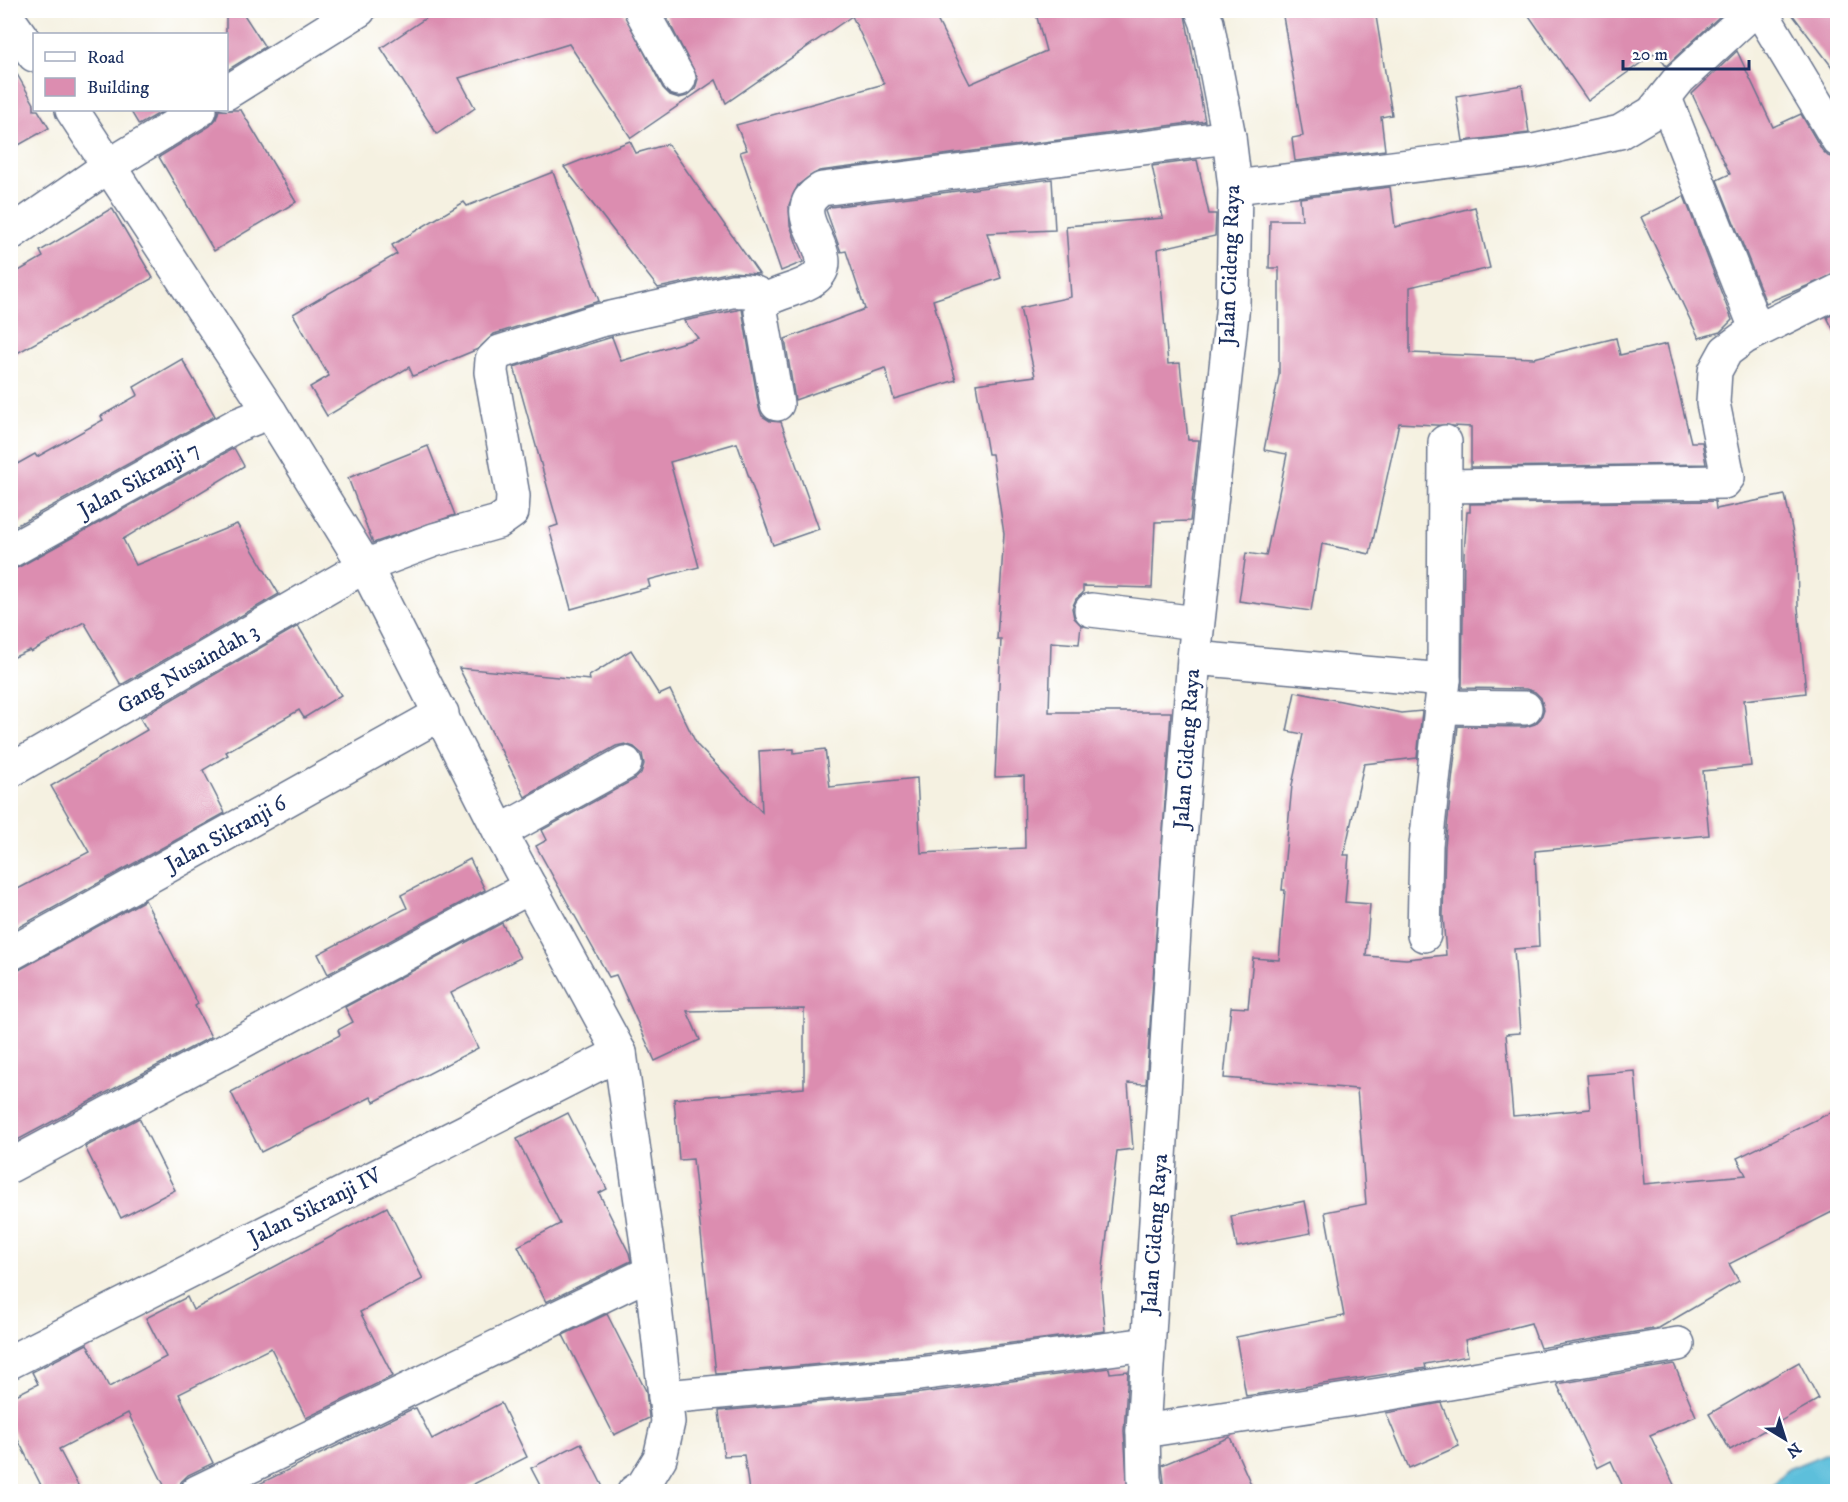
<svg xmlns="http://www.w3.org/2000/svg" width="1848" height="1502" viewBox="0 0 1848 1502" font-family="'IM FELL DW Pica',serif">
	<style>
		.water { fill: #5dbfdb; stroke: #3c779c; stroke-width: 1.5 }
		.building { fill: #dc8db0 }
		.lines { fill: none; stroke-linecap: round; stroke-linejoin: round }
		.street-casing { stroke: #67738c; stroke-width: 36 }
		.street { stroke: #fff; stroke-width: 33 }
		.labels { text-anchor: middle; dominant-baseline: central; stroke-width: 4.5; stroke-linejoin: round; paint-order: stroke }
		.street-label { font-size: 22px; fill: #1b2f5e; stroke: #fff }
	</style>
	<rect width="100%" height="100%" fill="#fff"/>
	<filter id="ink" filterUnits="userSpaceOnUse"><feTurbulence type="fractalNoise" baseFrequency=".0167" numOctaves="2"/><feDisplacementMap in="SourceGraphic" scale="12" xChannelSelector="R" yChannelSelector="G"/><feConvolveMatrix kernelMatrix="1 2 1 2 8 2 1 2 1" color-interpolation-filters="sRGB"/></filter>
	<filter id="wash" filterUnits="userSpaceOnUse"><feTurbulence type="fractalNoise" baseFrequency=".008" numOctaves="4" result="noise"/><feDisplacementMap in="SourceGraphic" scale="24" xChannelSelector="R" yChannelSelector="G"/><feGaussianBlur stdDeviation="1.35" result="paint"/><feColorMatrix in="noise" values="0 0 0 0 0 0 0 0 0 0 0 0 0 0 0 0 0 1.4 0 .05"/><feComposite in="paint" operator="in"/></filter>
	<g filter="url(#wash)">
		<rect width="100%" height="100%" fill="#f5f1e1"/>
		<!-- water -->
		<polygon class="water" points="1837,1449 1837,1491 1767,1491 1788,1469"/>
		<g id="blocks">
			<!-- building -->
			<g class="building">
				<polygon points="226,10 241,10 265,47 226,71"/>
				<polygon points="438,10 622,10 663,88 670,95 679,98 687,96 695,89 698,79 663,10 932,10 970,84 1046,51 1035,10 1184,10 1205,121 819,171 798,185 789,205 790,225 803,262 781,271 740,152 747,150 736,125 884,84 852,16 726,103 716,80 631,138 569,44 459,78 475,108 437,134 381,48"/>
				<polygon points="1282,10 1375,10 1392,115 1381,117 1385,150 1295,161 1292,138 1303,136"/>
				<polygon points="1525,10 1717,10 1720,16 1666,66 1656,52 1588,101"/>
				<polygon points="1789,10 1838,10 1838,75"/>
				<polygon points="1737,51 1773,127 1801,114 1822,150 1828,156 1838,159 1838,273 1766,303 1717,180 1730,174 1692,94"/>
				<polygon points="10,62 34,104 34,110 38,110 49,128 10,150"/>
				<polygon points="1522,85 1529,133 1463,141 1456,96"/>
				<polygon points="130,110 165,110 139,125"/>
				<polygon points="219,110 241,110 296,202 214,251 159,157 210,126 216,119"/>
				<polygon points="630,141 636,153 668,144 759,274 731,272 658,288 564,167"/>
				<polygon points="1197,160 1209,214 1216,214 1215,236 1158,249 1168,364 1180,363 1188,440 1199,440 1190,521 1155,522 1152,588 1083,586 1083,593 1076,599 1072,608 1074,618 1081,625 1079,644 1051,642 1049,712 1171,712 1146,1084 1128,1083 1133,1149 1117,1151 1101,1285 1105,1331 917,1355 716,1374 693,1159 679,1160 674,1099 804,1088 804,1009 687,1011 700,1040 655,1061 616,975 609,977 536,846 547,840 542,830 635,779 641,773 644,764 642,754 634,747 625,744 616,746 525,797 459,668 590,680 589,676 631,650 659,695 670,690 697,745 762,812 759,751 794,749 794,753 825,749 830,787 917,778 921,853 1025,848 1024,776 995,777 1001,639 997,639 1004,534 992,454 988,454 976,384 1035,376 1020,308 1071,297 1066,226 1163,218 1152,166"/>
				<polygon points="553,172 599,301 494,334 478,349 413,376 409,367 327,416 310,387 329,376 293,314 397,254 392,245 464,202 467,206"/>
				<polygon points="1052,179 1055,230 987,233 1001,278 933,300 956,380 894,399 885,368 795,400 785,339 865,309 846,251 841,252 826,210 830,207"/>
				<polygon points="1390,187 1395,227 1475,207 1490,268 1410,287 1410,353 1534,358 1616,338 1620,355 1667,344 1691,442 1702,442 1706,464 1471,467 1471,427 1399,423 1370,554 1322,544 1311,611 1239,601 1246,553 1266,556 1287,454 1264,450 1279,375 1279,268 1269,268 1270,220 1302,220 1300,198"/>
				<polygon points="1684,196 1732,320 1720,332 1699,338 1641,217"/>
				<polygon points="112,208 153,278 10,357 10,276 43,257 40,251"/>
				<polygon points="742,309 759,408 762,416 770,421 781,422 819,529 773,545 737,443 670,462 699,567 648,580 650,587 571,609 549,528 558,525 514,367 612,337 621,361 698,338 684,321"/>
				<polygon points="1838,312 1838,339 1827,317"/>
				<polygon points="182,359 215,416 10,529 10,468 35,454 37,457 103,420 101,416 138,395 134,387"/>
				<polygon points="428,446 455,515 373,543 348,478"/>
				<polygon points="234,448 244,466 123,539 136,565 237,524 279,594 121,685 84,622 31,652 30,650 10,659 10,570 19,567"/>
				<polygon points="1785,495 1797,553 1798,607 1806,693 1744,700 1751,766 1703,771 1709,835 1535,851 1539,947 1514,949 1520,1033 1506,1034 1513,1116 1590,1109 1587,1075 1635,1071 1644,1184 1746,1175 1737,1158 1838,1109 1838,1209 1729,1264 1739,1281 1659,1328 1540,1348 1531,1323 1465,1340 1468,1356 1425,1364 1426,1368 1246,1396 1236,1337 1344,1316 1325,1212 1366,1204 1357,1089 1224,1078 1231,1007 1248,1008 1253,958 1279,960 1285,890 1282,890 1292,785 1303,734 1287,731 1295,692 1401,713 1422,711 1417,758 1364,764 1344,855 1349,855 1345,902 1370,904 1366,956 1406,959 1446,955 1443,916 1445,846 1458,726 1525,727 1535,724 1541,718 1544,709 1541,698 1535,692 1526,689 1462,688 1464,554 1467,512 1470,512 1470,504 1715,501 1716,509"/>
				<polygon points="298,626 341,695 304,718 299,710 226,752 228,755 203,770 225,813 10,932 10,893 89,852 51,786 147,730 140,718"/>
				<polygon points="470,859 485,890 328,974 318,954 407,908 401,895"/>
				<polygon points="145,900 198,1004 195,1006 211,1037 10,1144 10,973 19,970"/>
				<polygon points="502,923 520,958 451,993 478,1048 374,1102 371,1097 261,1152 231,1092 340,1035 338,1030 353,1022 345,1007"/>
				<polygon points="568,1113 607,1189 599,1193 629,1253 631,1261 546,1302 518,1246 560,1224 517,1139"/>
				<polygon points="139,1118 175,1190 121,1218 85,1147"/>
				<polygon points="1305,1201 1311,1233 1237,1247 1231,1216"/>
				<polygon points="387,1207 423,1279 360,1312 393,1376 306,1418 271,1348 179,1394 213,1463 188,1475 181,1482 178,1491 167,1491 128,1413 59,1449 81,1491 44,1491 10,1424 10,1398 38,1384 32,1372 87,1344 109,1387 166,1357 146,1318 187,1297 193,1310"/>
				<polygon points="607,1314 646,1391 649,1418 614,1435 563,1335"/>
				<polygon points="1799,1362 1819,1399 1730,1450 1709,1414"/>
				<polygon points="1674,1364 1696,1416 1650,1435 1677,1491 1625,1491 1611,1461 1597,1468 1557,1384"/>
				<polygon points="1109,1368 1110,1373 1128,1371 1124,1431 1128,1491 749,1491 744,1455 724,1456 719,1411 921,1393"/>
				<polygon points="501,1403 527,1457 460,1491 245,1491 410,1410 416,1408 432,1439"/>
				<polygon points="1441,1403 1459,1446 1409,1468 1386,1413"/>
				<polygon points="1230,1437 1254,1491 1165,1491 1162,1465"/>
				<polygon points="581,1443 605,1491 543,1491 531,1468"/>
			</g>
		</g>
	</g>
	<g filter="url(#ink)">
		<use href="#blocks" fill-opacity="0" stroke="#67738c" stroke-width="1.5"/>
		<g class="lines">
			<defs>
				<g id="street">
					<polyline points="641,10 679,79"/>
					<polyline points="1760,10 1838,140"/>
					<polyline points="10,21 34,55"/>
					<polyline points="226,93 359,10"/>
					<polyline points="1665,98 1757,331"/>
					<polyline points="72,110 270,412 365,566 500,832 620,1053 651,1272 668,1422 660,1458 643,1486 634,1492"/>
					<polyline points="1235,187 1533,151 1620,132 1652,113 1680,78 1754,10"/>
					<polyline points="10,234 110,165 200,110"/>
					<path d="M 777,404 L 761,311 L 766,300 C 781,291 801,289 814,279 C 846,253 778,214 822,189 L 1229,137"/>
					<polyline points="1445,486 1724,482 1728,477 1713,403 1715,371 1726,351 1745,337 1838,291"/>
					<polyline points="10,551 237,425 270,412"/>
					<polyline points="1091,610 1197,623"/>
					<polyline points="1194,658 1444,680"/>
					<polyline points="1441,707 1525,708"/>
					<path d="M 10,771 L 365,566 L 434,540 L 498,522 L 512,512 L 513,496 L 491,372 L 492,360 L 500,352 L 597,321 L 732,291 C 747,290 754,290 766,300"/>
					<polyline points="500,832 625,763"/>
					<polyline points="1424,935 1426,845 1444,680 1445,442"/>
					<polyline points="10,954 442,713"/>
					<polyline points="10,1166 530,887"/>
					<polyline points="10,1362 620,1053"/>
					<polyline points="665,1397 919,1374 1148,1344"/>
					<polyline points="1143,1431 1379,1395 1678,1344"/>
					<polyline points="197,1492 651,1272"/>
					<polyline points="1147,1492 1144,1479 1143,1431 1178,867 1194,658 1233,304 1235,187 1229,137 1207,23 1202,10"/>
				</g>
			</defs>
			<!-- street casing -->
			<use href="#street" class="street-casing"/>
			<!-- street -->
			<use href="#street" class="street"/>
		</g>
	</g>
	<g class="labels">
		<!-- street labels -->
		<g class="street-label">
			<text transform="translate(1230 265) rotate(-88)">Jalan Cideng Raya</text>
			<text transform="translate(139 480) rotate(-29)">Jalan Sikranji 7</text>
			<text transform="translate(188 669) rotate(-30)">Gang Nusaindah 3</text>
			<text transform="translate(1187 749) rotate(-86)">Jalan Cideng Raya</text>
			<text transform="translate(226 834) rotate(-29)">Jalan Sikranji 6</text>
			<text transform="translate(315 1207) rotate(-27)">Jalan Sikranji IV</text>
			<text transform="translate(1155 1234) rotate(-86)">Jalan Cideng Raya</text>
		</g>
	</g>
	<!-- margin -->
	<rect width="1848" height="1502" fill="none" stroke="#fff" stroke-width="36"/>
	<!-- legend -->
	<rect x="33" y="33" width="195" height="78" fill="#ffffff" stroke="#a4acbf" stroke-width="1.5"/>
	<rect x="45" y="52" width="30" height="9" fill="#ffffff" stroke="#a4acbf" stroke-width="1.5"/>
	<text x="87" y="63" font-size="18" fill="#1b2f5e">Road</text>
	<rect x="45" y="78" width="30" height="18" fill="#dc8db0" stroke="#a4acbf" stroke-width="1.5"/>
	<text x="87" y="93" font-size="18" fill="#1b2f5e">Building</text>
	<!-- north arrow -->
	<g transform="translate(1785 1439) rotate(142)" stroke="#ffffff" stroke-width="4.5" paint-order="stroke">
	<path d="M0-4.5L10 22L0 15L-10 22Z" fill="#1b2f5e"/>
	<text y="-9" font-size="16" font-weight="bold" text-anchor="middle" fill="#1b2f5e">N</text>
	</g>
	<!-- scale -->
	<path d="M1623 60v9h126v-9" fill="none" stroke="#1b2f5e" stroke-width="3"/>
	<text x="1632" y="60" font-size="18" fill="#1b2f5e" stroke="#ffffff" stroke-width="4.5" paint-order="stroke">20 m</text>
</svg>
